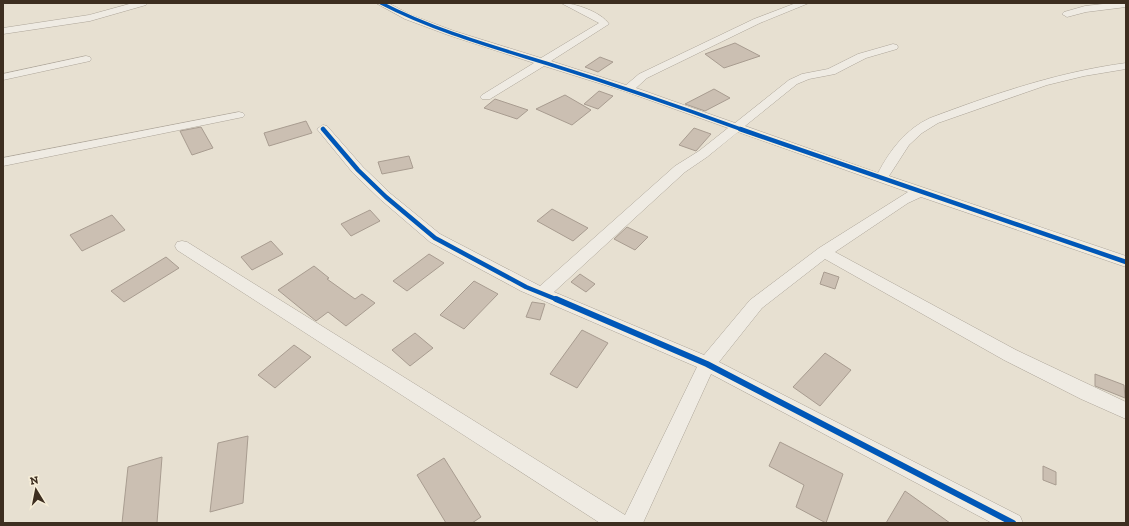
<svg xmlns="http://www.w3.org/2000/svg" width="1129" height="526" viewBox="0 0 1129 526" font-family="'Zilla Slab',serif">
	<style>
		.building { fill: #cbbfb2; stroke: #a89c90 }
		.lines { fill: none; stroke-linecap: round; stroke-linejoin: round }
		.minor-casing { stroke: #ada599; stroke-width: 1 }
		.minor { fill: #efebe3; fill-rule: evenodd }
		.cycleway-far2-casing { stroke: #f7eed8; stroke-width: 5 }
		.cycleway-far1-casing { stroke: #f7eed8; stroke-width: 7 }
		.cycleway-casing { stroke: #f7eed8; stroke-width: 8 }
		.cycleway-far2 { stroke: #0057b8; stroke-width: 3.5 }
		.cycleway-far1 { stroke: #0057b8; stroke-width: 4.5 }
		.cycleway { stroke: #0057b8; stroke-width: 6 }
	</style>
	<rect width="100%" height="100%" fill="#e7e0d1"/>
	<!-- building -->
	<g class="building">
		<polygon points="735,43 760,56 724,68 705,54"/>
		<polygon points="600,57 613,62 598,72 585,67"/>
		<polygon points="714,89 730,98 705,111 685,104"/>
		<polygon points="599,91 613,96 598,109 584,104"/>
		<polygon points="565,95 591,110 572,125 536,109"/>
		<polygon points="495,99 528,110 517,119 484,108"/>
		<polygon points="306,121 312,133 269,146 264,133"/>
		<polygon points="201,127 213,148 192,155 180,131"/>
		<polygon points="694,128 711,134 696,151 679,145"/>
		<polygon points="409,156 413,168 382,174 378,162"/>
		<polygon points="552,209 588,228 573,241 537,221"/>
		<polygon points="370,210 380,221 351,236 341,224"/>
		<polygon points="112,215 125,230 82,251 70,235"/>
		<polygon points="627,227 648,237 635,250 614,239"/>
		<polygon points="271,241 283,254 252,270 241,257"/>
		<polygon points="429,254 444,263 407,291 393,281"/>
		<polygon points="166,257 179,268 124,302 111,291"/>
		<polygon points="314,266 329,278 327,279 355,299 362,294 375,303 346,326 328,312 316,321 278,290"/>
		<polygon points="824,272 839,277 835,289 820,284"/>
		<polygon points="580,274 595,284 586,292 571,282"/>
		<polygon points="474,281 498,294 464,329 440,315"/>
		<polygon points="532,302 545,304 540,320 526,317"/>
		<polygon points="582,330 608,343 577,388 550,374"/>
		<polygon points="415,333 433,348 410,366 392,350"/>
		<polygon points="294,345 311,357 275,388 258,375"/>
		<polygon points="825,353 851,370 820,406 793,387"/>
		<polygon points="1095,374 1124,385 1125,398 1095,386"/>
		<polygon points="248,436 243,503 210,512 218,443"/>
		<polygon points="780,442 843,474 826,523 796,507 804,485 769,466"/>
		<polygon points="162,457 157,523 122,523 128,467"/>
		<polygon points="444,458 481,517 472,523 446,523 417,475"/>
		<polygon points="1043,466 1056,472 1056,485 1043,480"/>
		<polygon points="905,491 950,523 886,523"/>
	</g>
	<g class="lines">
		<defs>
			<g id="minor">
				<polygon points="133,3 148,3 146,5 90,21 3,34 3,28 89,15"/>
				<path d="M 376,3 L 388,3 L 411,15 L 454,31 L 541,58 L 599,23 L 561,3 C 575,3 601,12 609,24 L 551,61 L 626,85 L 639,74 L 754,19 L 796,3 L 809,3 L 760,23 L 647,78 L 636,88 L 735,123 L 789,80 L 802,74 L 828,69 L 858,54 L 893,44 L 897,45 L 898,47 L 897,49 L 866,58 L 835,74 L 809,79 L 797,84 L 745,126 L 878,173 C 890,150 906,129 930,118 C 994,94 1058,72 1126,63 L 1126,69 L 1084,76 L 1047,85 L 938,123 L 922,133 L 909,145 L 889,176 L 1126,256 L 1126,267 L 921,197 L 908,203 L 835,252 L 1016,350 L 1126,402 L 1126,419 L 1081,399 L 1004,360 L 825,259 L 762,308 L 719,362 L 1020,516 L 1023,523 L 992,523 L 711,374 L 643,523 L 600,523 L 177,250 L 175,246 L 177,242 L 182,241 L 187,242 L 625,515 L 697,367 L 521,291 L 430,242 L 381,200 L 353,173 L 317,129 L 323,125 L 327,126 L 363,167 L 391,194 L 440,234 L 540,286 L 675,166 L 699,151 L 728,128 L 624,91 L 544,66 L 490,99 L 482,99 L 480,97 L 482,95 L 534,63 L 448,35 L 405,19 ZM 738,132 L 908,192 L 819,248 L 750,300 L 704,355 L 554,292 L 685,172 L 707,157 Z"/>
				<polygon points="1112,3 1126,3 1126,7 1086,12 1067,17 1062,14 1064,12 1085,6"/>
				<polygon points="86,56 90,57 91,59 90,61 3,80 3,74"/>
				<polygon points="239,112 243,113 245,115 243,117 3,166 3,158"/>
			</g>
		</defs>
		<!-- minor casing -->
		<use href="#minor" class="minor-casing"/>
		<!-- minor -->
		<use href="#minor" class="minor"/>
		<defs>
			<path id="cycleway-far2" d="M 381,3 C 435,31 494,47 552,65 C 616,85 680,107 743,130"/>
			<g id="cycleway-far1">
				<polyline points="323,129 358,170 386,197 435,238 526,287 558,300"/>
				<polyline points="740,129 1126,262"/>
			</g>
			<polyline id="cycleway" points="556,299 707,364 1013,523"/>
		</defs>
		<!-- cycleway-far2 casing -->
		<use href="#cycleway-far2" class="cycleway-far2-casing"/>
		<!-- cycleway-far1 casing -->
		<use href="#cycleway-far1" class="cycleway-far1-casing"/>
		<!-- cycleway casing -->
		<use href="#cycleway" class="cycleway-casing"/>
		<!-- cycleway-far2 -->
		<use href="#cycleway-far2" class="cycleway-far2"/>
		<!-- cycleway-far1 -->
		<use href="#cycleway-far1" class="cycleway-far1"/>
		<!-- cycleway -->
		<use href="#cycleway" class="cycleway"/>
	</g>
	<!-- border -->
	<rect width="1129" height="526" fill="none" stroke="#3d2e20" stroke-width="8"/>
	<!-- north arrow -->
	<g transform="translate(36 490) rotate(350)" stroke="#f7eed8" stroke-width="3" paint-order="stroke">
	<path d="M0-3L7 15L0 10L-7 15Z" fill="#3d2e20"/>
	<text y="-6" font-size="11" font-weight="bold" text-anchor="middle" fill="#3d2e20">N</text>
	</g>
</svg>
